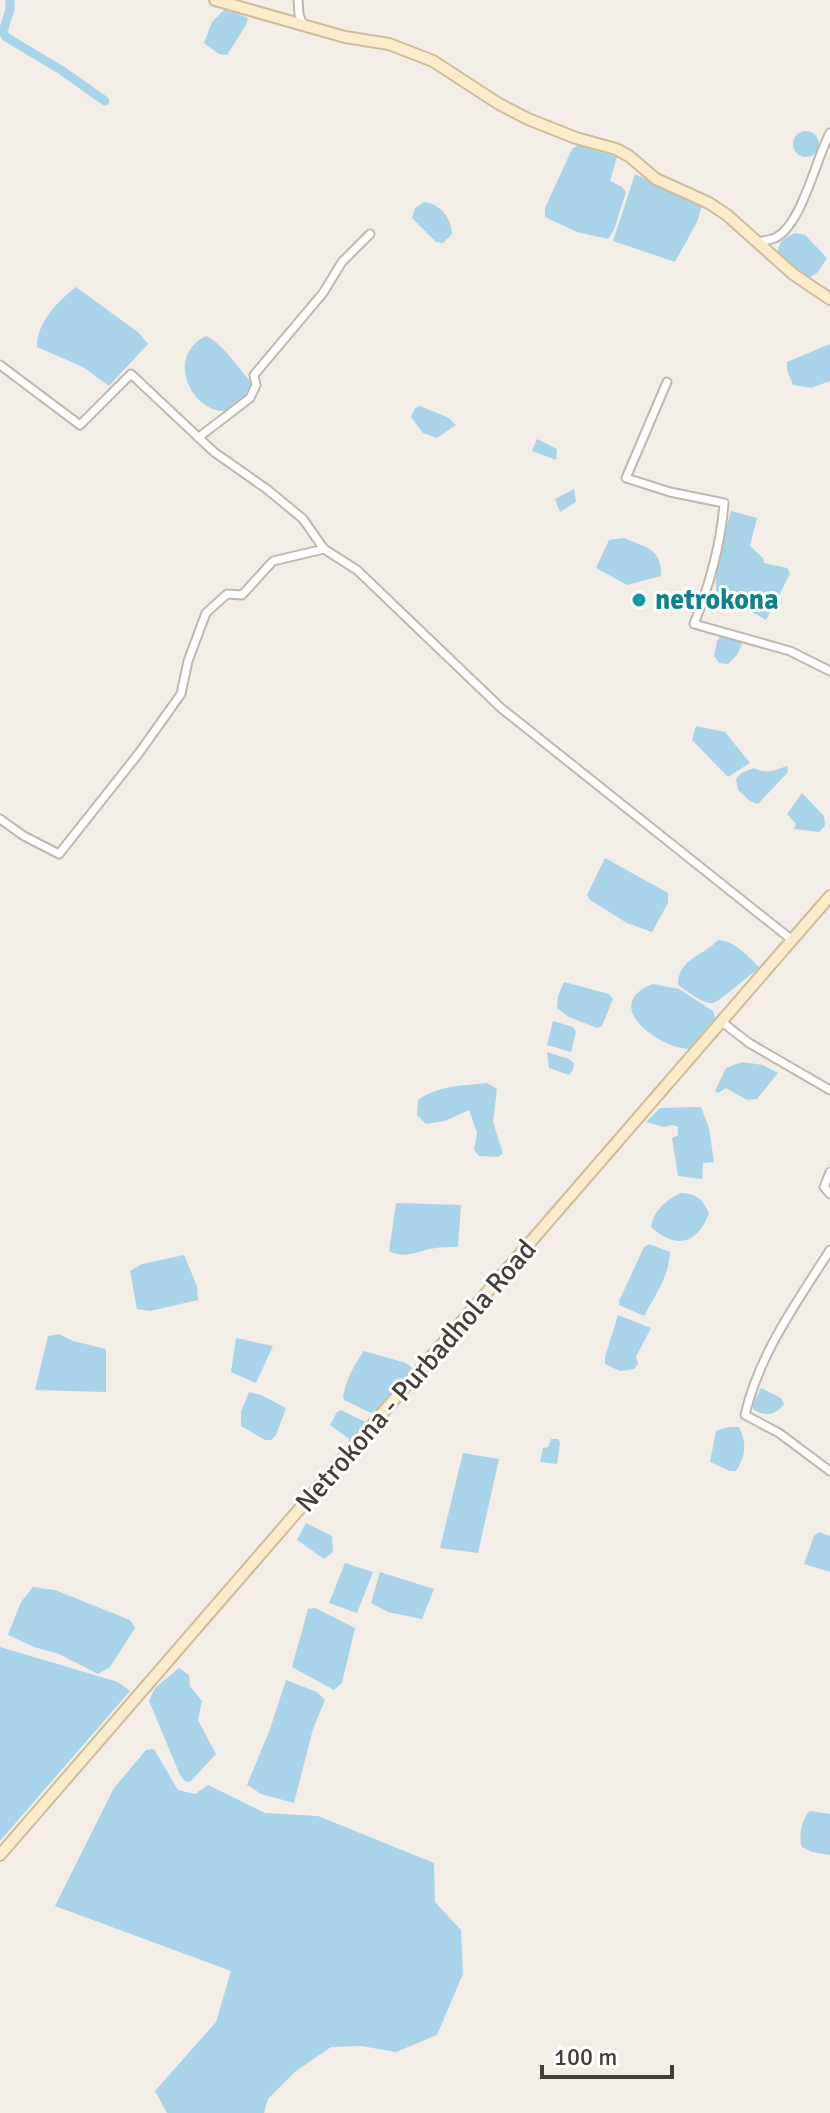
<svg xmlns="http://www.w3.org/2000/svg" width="830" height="2113" viewBox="0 0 830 2113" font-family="Signika,sans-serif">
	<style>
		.water { fill: #a9d3e9 }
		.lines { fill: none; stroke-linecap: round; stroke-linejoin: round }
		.canal { stroke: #a9d3e9; stroke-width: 9 }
		.street-casing { stroke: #c0b8ae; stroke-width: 11 }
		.secondary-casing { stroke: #cebd9a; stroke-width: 14 }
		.street { stroke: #fff; stroke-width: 7 }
		.secondary { stroke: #faebca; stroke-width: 10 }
		.culture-dot { fill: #0f9aa8; stroke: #fff; stroke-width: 3 }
		.labels { text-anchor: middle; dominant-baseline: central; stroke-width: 6; stroke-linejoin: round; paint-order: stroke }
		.culture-label { font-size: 28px; font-weight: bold; fill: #0d838f; stroke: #fff; text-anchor: start }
		.street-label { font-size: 28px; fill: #443e37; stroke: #fff }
	</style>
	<rect width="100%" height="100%" fill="#f2eee7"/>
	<!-- water -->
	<g class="water">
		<polygon points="225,9 248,18 246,25 227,55 219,54 204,43 212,22"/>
		<circle cx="806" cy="144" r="13"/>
		<polygon points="578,145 617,157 610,181 622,187 626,192 614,230 608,239 577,232 545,217 545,208 572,149"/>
		<polygon points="635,174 702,206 697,222 675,262 613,241"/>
		<path d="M 424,202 C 440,204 451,217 452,234 L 443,243 L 436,242 L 412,218 L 415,208 Z"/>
		<path d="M 796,233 L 805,235 L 827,258 L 818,272 L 809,278 L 778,257 C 776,244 784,236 796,233 Z"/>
		<path d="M 76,287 L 139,333 L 148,344 L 109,386 L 83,367 L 37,347 C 37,322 57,302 76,287 Z"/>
		<path d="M 206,336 C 225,345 238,369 253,384 C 252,393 247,399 240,405 C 206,432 156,361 206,336 Z"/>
		<polygon points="830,344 830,381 811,388 793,385 787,370 787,362"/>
		<polygon points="420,406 449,418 456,425 437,438 423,433 411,417 415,408"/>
		<polygon points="537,439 557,449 556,460 532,451"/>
		<polygon points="574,489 576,502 560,512 555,499"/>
		<polygon points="731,511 757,518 750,546 763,558 764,563 787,568 790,574 766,620 752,612 717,601 715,568"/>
		<path d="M 624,538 C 646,548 662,548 661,576 L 627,585 L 596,568 L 609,540 Z"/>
		<polygon points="722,634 744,639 737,655 728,664 719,663 714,656 717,641"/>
		<polygon points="696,726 725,732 750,763 728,777 692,740"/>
		<path d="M 787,766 L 788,772 L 758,804 L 750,801 L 738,790 L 736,779 L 741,773 L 754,768 C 766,775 775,770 787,766 Z"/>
		<polygon points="802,793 824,816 825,826 819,832 794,829 796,824 787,814"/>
		<polygon points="605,858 668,893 668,903 652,932 627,923 590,900 587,895"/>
		<path d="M 718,940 C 735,941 748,956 760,968 C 750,974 719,1002 713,1003 C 702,1004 687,991 678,985 C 678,959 703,956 718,940 Z"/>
		<polygon points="564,982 609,994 613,999 602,1026 597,1028 569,1017 557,1008 558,996"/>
		<path d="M 653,984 L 679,989 L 713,1011 L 716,1020 L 711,1030 L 691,1049 C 661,1050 598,1005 653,984 Z"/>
		<polygon points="553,1021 573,1027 576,1032 571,1052 547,1045"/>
		<polygon points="547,1052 569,1059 574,1063 573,1070 569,1075 549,1068"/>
		<polygon points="742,1062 763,1065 778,1073 757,1099 747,1100 726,1088 718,1093 715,1091 726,1068"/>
		<path d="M 487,1083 L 497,1089 L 493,1122 L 503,1153 L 498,1157 L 479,1156 L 474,1150 L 477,1133 L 469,1110 L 445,1121 L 426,1124 L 417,1115 L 418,1100 C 440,1085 461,1086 487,1083 Z"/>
		<polygon points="701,1107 709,1128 714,1162 703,1163 702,1179 678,1176 672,1138 678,1135 678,1127 673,1125 664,1127 646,1122 660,1108"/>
		<path d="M 681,1193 C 697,1194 702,1199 709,1213 C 698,1244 676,1250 651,1227 C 653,1211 667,1199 681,1193 Z"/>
		<path d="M 396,1203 L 461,1205 L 458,1247 C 449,1247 439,1247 430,1249 C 415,1252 404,1259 389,1251 Z"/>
		<path d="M 649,1244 L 670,1252 C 669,1277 655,1295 644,1316 L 619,1305 L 619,1301 L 644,1247 Z"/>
		<polygon points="184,1255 197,1286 198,1300 150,1311 137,1309 130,1271 142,1264"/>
		<polygon points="618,1315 651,1328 636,1357 638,1364 634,1369 620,1371 605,1364 605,1357"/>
		<polygon points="59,1334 73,1341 106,1349 106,1392 35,1390 48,1336"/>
		<polygon points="236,1338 273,1346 256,1383 231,1372"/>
		<path d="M 364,1351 L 406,1363 L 412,1368 L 379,1408 L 371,1413 L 344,1400 L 343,1397 C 346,1379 354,1365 364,1351 Z"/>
		<path d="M 761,1388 L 781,1398 L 784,1404 C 775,1415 767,1417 754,1410 L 752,1405 Z"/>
		<polygon points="249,1392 261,1395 286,1408 276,1435 271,1440 265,1440 241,1426 241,1412"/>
		<polygon points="341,1410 367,1423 352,1441 330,1425 337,1412"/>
		<path d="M 728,1427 L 739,1427 C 747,1444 746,1455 736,1471 L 730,1471 L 710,1462 L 716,1431 Z"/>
		<polygon points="551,1439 558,1439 560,1443 557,1464 540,1462 543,1448 548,1447"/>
		<polygon points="463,1453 499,1459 478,1553 440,1548"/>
		<polygon points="306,1523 332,1536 333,1552 324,1559 297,1540"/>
		<polygon points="819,1532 830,1536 830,1572 804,1564 814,1536"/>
		<polygon points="345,1563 373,1572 357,1613 329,1603"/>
		<polygon points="380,1572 434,1589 422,1619 388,1612 371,1603"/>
		<polygon points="33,1587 55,1590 130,1620 135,1628 110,1667 98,1674 59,1654 34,1647 8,1635 21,1602"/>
		<polygon points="315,1608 355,1628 342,1683 334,1690 292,1667 308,1609"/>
		<polygon points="0,1647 118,1682 130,1691 0,1841"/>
		<polygon points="179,1668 189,1675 190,1686 202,1701 198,1720 216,1754 190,1782 185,1781 180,1775 149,1701 155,1688"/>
		<polygon points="286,1680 317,1692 325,1700 313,1729 294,1803 261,1794 247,1785 270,1729"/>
		<polygon points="154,1749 178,1790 195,1794 208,1785 265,1813 318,1816 434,1863 435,1902 461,1930 463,1974 437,2035 396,2052 361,2046 331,2047 296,2071 268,2099 264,2113 167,2113 155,2091 216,2022 231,1971 55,1906 114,1788 146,1750"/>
		<path d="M 810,1811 L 830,1814 L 830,1855 L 812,1852 L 802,1847 C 798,1838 802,1817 810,1811 Z"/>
	</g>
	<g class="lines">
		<!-- canal -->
		<polyline class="canal" points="10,0 10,9 3,32 6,37 61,70 105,101"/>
		<defs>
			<g id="street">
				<polyline points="298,0 299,14 303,26"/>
				<path d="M 756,242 C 762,241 770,240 775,238 C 802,225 816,158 830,133"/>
				<polyline points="0,365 80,425 131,374 214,452 268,490 303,519 324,549 357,570 501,708 792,940"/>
				<path d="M 667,382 L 626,478 L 670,492 L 724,503 C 721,545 709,586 694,624 L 790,651 L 830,671"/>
				<polyline points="199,437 250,398 256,385 254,375 323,293 342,262 370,234"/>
				<polyline points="0,819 24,836 59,854 139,753 181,694 188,661 206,613 227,594 242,595 273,561 324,549"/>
				<polyline points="722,1022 749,1043 830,1090"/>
				<polyline points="830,1172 824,1187 830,1194"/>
				<path d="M 830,1250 C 797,1302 759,1354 745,1415 L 779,1433 L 830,1471"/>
			</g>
			<g id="secondary">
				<polyline points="215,0 345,37 389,44 433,61 499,104 528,119 576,138 616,149 629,156 656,179 709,203 727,215 793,274 830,299"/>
				<polyline points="0,1855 830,896"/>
			</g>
		</defs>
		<!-- street casing -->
		<use href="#street" class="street-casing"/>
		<!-- secondary casing -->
		<use href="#secondary" class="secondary-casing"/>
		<!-- street -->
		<use href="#street" class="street"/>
		<!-- secondary -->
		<use href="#secondary" class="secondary"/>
	</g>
	<!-- markers -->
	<circle class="culture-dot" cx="639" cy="600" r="8"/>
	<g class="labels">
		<!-- culture labels -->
		<g class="culture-label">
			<text x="655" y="600">netrokona</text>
		</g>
		<!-- street labels -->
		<g class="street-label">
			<text transform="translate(416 1376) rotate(-49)">Netrokona - Purbadhola Road</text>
		</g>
	</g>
	<!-- scale -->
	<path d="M542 2065v12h130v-12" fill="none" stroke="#443e37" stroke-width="4"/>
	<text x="554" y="2065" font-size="24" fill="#443e37" stroke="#ffffff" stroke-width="6" paint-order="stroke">100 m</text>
</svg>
